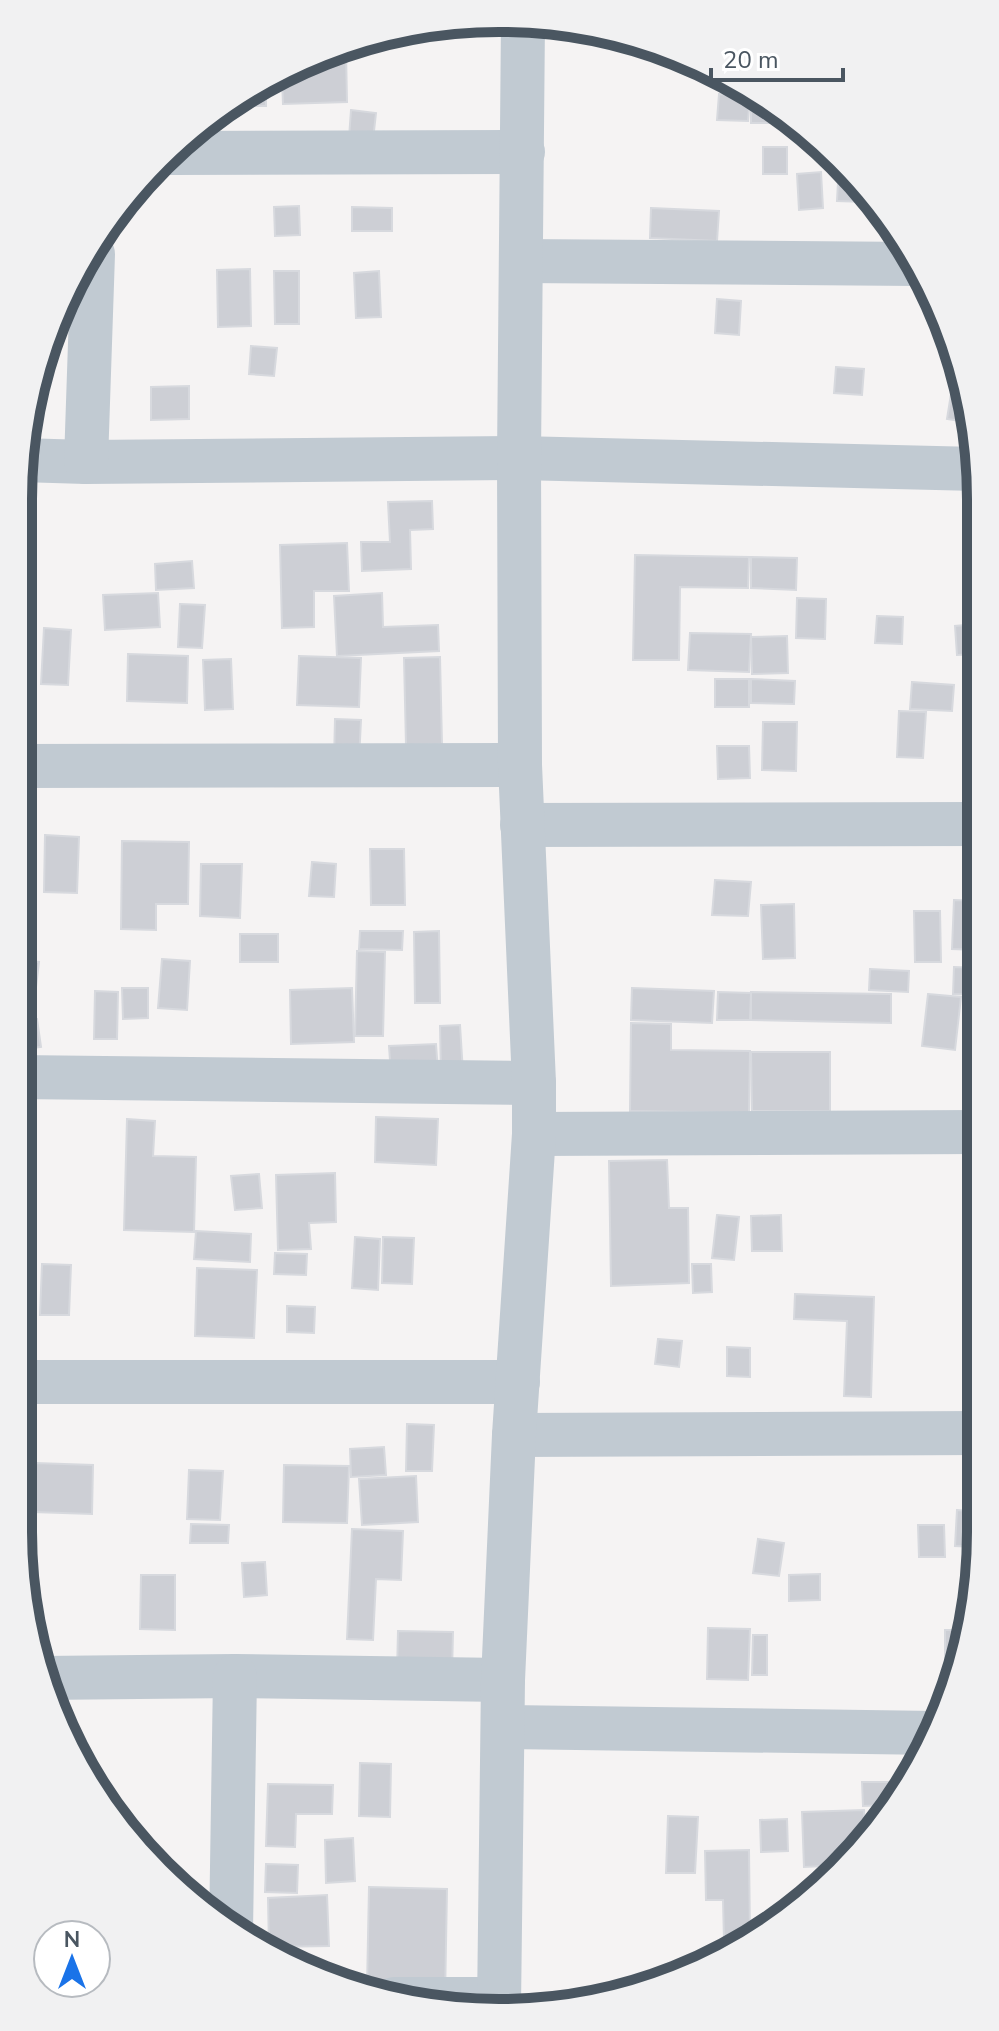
<svg xmlns="http://www.w3.org/2000/svg" width="999" height="2031" viewBox="0 0 999 2031" font-family="'Nunito Sans',sans-serif">
	<style>
		.building { fill: #cdcfd5; stroke: #d7d9de; stroke-width: 2 }
		.lines { fill: none; stroke-linecap: round; stroke-linejoin: round }
		.minor { stroke: #c1cad2; stroke-width: 44 }
		.rim { fill: none; stroke: #4a5661; stroke-width: 10 }
	</style>
	<rect width="100%" height="100%" fill="#f5f3f3"/>
	<!-- building -->
	<g class="building">
		<polygon points="346,51 347,102 283,104 282,80 330,52"/>
		<polygon points="266,89 266,106 237,106"/>
		<polygon points="719,94 750,96 748,121 717,120"/>
		<polygon points="751,97 756,97 795,123 751,123"/>
		<polygon points="351,110 376,113 373,140 349,138"/>
		<rect x="763" y="147" width="24" height="27"/>
		<polygon points="839,163 866,193 866,202 837,201"/>
		<polygon points="821,172 823,208 799,210 797,174"/>
		<polygon points="299,206 300,235 275,236 274,207"/>
		<polygon points="352,207 392,208 392,231 352,231"/>
		<polygon points="651,208 719,211 717,241 650,238"/>
		<polygon points="250,269 251,326 218,327 217,270"/>
		<polygon points="274,271 299,271 299,324 275,324"/>
		<polygon points="379,271 381,317 356,318 354,273"/>
		<polygon points="717,299 741,301 739,335 715,333"/>
		<polygon points="251,346 277,348 274,376 249,374"/>
		<polygon points="956,363 969,409 967,422 947,419"/>
		<polygon points="836,367 864,369 862,395 834,393"/>
		<polygon points="189,386 189,419 151,420 151,387"/>
		<polygon points="432,501 433,529 410,530 411,569 362,571 361,542 390,542 388,502"/>
		<polygon points="347,543 349,591 314,591 314,627 282,628 280,545"/>
		<polygon points="635,555 749,557 748,588 680,587 679,660 633,660"/>
		<polygon points="751,557 797,558 796,590 751,588"/>
		<polygon points="192,561 194,588 156,590 155,564"/>
		<polygon points="158,593 160,627 105,630 103,595"/>
		<polygon points="382,593 383,627 438,625 439,651 337,656 334,596"/>
		<polygon points="797,598 826,599 825,639 796,638"/>
		<polygon points="180,604 205,605 202,648 178,647"/>
		<polygon points="877,616 903,617 902,644 875,643"/>
		<polygon points="977,624 978,654 957,655 955,626"/>
		<polygon points="44,628 71,630 68,685 41,684"/>
		<polygon points="690,633 751,634 749,672 688,670"/>
		<polygon points="787,636 788,673 752,674 751,637"/>
		<polygon points="128,654 188,656 187,703 127,701"/>
		<polygon points="299,656 361,658 359,707 297,705"/>
		<polygon points="440,657 442,744 406,745 404,658"/>
		<polygon points="231,659 233,709 205,710 203,660"/>
		<rect x="715" y="679" width="34" height="28"/>
		<polygon points="751,679 795,681 794,704 751,703"/>
		<polygon points="912,682 954,685 952,711 910,709"/>
		<polygon points="899,711 926,712 923,758 897,757"/>
		<polygon points="335,719 361,720 359,760 334,760"/>
		<polygon points="763,722 797,722 796,771 762,770"/>
		<polygon points="717,746 749,746 750,778 718,779"/>
		<polygon points="45,835 79,837 77,893 44,892"/>
		<polygon points="122,841 189,842 188,904 156,904 156,930 121,929"/>
		<polygon points="370,849 404,849 405,905 371,905"/>
		<polygon points="312,862 336,864 334,897 309,896"/>
		<polygon points="201,864 242,864 240,918 200,916"/>
		<polygon points="715,880 751,882 748,916 712,915"/>
		<polygon points="954,900 978,901 978,950 952,949"/>
		<polygon points="794,904 795,958 763,959 761,905"/>
		<polygon points="914,911 940,911 941,962 915,962"/>
		<polygon points="360,931 403,931 402,950 359,949"/>
		<polygon points="439,931 440,1003 415,1003 414,932"/>
		<rect x="240" y="934" width="38" height="28"/>
		<polygon points="357,951 385,952 383,1036 355,1036"/>
		<polygon points="162,959 190,961 187,1010 158,1008"/>
		<polygon points="19,960 39,962 33,1012 18,1010"/>
		<polygon points="954,967 978,968 978,995 953,994"/>
		<polygon points="870,969 909,971 908,992 869,990"/>
		<polygon points="122,988 148,988 148,1018 123,1019"/>
		<polygon points="352,988 354,1042 291,1044 290,990"/>
		<polygon points="632,988 714,991 712,1023 631,1020"/>
		<polygon points="95,991 118,992 117,1039 94,1039"/>
		<polygon points="718,992 751,993 750,1020 717,1020"/>
		<polygon points="751,992 891,994 891,1023 751,1020"/>
		<polygon points="928,994 961,997 955,1050 922,1046"/>
		<polygon points="37,1019 41,1047 18,1050 18,1021"/>
		<polygon points="631,1023 671,1024 671,1050 750,1051 749,1113 630,1111"/>
		<polygon points="460,1025 463,1073 441,1074 440,1026"/>
		<polygon points="436,1044 438,1072 391,1075 389,1046"/>
		<polygon points="751,1052 830,1052 830,1111 752,1111"/>
		<polygon points="376,1117 438,1119 436,1165 375,1162"/>
		<polygon points="127,1119 155,1121 153,1156 196,1157 194,1232 124,1230"/>
		<polygon points="667,1160 669,1208 688,1208 689,1283 611,1286 609,1161"/>
		<polygon points="335,1173 336,1222 309,1223 311,1249 278,1250 276,1175"/>
		<polygon points="259,1174 262,1208 235,1210 231,1176"/>
		<polygon points="717,1215 739,1217 734,1260 712,1258"/>
		<polygon points="781,1215 782,1251 752,1251 751,1216"/>
		<polygon points="196,1231 251,1234 250,1262 194,1259"/>
		<polygon points="355,1237 380,1239 378,1290 352,1288"/>
		<polygon points="383,1237 414,1238 412,1284 382,1283"/>
		<polygon points="275,1253 307,1254 306,1275 274,1274"/>
		<polygon points="42,1264 71,1265 69,1315 40,1315"/>
		<polygon points="692,1264 711,1264 712,1292 693,1293"/>
		<polygon points="197,1268 257,1270 254,1338 195,1336"/>
		<polygon points="795,1294 874,1297 871,1397 844,1396 847,1321 794,1319"/>
		<polygon points="287,1306 315,1307 314,1333 287,1332"/>
		<polygon points="658,1339 682,1341 679,1367 655,1364"/>
		<polygon points="727,1347 750,1348 750,1377 727,1376"/>
		<polygon points="407,1424 434,1425 432,1471 406,1471"/>
		<polygon points="384,1447 386,1475 351,1477 350,1449"/>
		<polygon points="35,1463 93,1465 92,1514 33,1512"/>
		<polygon points="284,1465 349,1466 347,1523 283,1522"/>
		<polygon points="189,1470 223,1471 220,1520 187,1519"/>
		<polygon points="416,1476 418,1522 362,1525 359,1479"/>
		<polygon points="957,1510 979,1512 975,1547 955,1546"/>
		<polygon points="191,1524 229,1525 228,1543 190,1543"/>
		<polygon points="918,1525 944,1525 945,1557 919,1557"/>
		<polygon points="352,1529 403,1531 401,1580 376,1579 373,1640 347,1639"/>
		<polygon points="758,1539 784,1543 779,1576 753,1573"/>
		<polygon points="265,1562 267,1595 244,1597 242,1563"/>
		<polygon points="820,1574 820,1600 789,1601 789,1575"/>
		<polygon points="141,1575 175,1575 175,1630 140,1629"/>
		<polygon points="708,1628 750,1629 748,1680 707,1679"/>
		<polygon points="945,1630 962,1630 950,1677 945,1677"/>
		<polygon points="398,1631 453,1632 452,1673 397,1672"/>
		<polygon points="753,1635 767,1635 767,1675 752,1675"/>
		<polygon points="360,1763 391,1764 390,1817 359,1816"/>
		<polygon points="862,1782 897,1782 898,1791 888,1805 863,1806"/>
		<polygon points="268,1784 333,1785 332,1814 296,1814 295,1847 266,1846"/>
		<polygon points="864,1810 865,1837 845,1865 804,1867 802,1812"/>
		<polygon points="668,1816 698,1817 695,1873 666,1873"/>
		<polygon points="787,1819 788,1851 761,1852 760,1820"/>
		<polygon points="353,1838 355,1881 326,1883 325,1840"/>
		<polygon points="749,1850 750,1936 744,1940 724,1940 723,1900 706,1900 705,1851"/>
		<polygon points="266,1864 298,1865 297,1893 265,1892"/>
		<polygon points="369,1887 447,1889 445,1999 393,1999 367,1988"/>
		<polygon points="327,1895 329,1946 269,1947 268,1898"/>
	</g>
	<g class="lines">
		<!-- minor -->
		<g class="minor">
			<polyline points="170,153 523,152"/>
			<polyline points="521,261 917,264"/>
			<polyline points="21,460 86,462 519,458 977,469"/>
			<polyline points="86,462 93,254"/>
			<polyline points="19,766 520,765"/>
			<polyline points="522,825 978,824"/>
			<polyline points="18,1077 534,1083"/>
			<polyline points="534,1134 979,1132"/>
			<polyline points="18,1382 518,1382"/>
			<polyline points="514,1435 980,1433"/>
			<polyline points="42,1678 235,1676 503,1680"/>
			<polyline points="503,1727 935,1733"/>
			<polyline points="231,1931 235,1676"/>
			<polyline points="394,1999 499,1999"/>
			<polyline points="499,2007 503,1680 514,1435 534,1134 534,1083 520,765 519,458 523,20"/>
		</g>
	</g>
	<!-- crop -->
	<path d="M0 0H999V2031H0ZM499 32H500A467 467 0 0 1 967 499V1532A467 467 0 0 1 500 1999H499A467 467 0 0 1 32 1532V499A467 467 0 0 1 499 32Z" fill="#f1f1f2" fill-rule="evenodd"/>
	<path class="rim" d="M499 32H500A467 467 0 0 1 967 499V1532A467 467 0 0 1 500 1999H499A467 467 0 0 1 32 1532V499A467 467 0 0 1 499 32Z"/>
	<!-- north arrow -->
	<g transform="translate(72 1959)"><circle r="38" fill="#ffffff" stroke="#b7bbc0" stroke-width="2"/>
	<path d="M0-6L14 30L0 20L-14 30Z" fill="#1a73e8"/>
	<text y="-12" font-size="22" font-weight="bold" text-anchor="middle" fill="#4a5661">N</text>
	</g>
	<!-- scale -->
	<path d="M711 68v12h132v-12" fill="none" stroke="#4a5661" stroke-width="4"/>
	<text x="723" y="68" font-size="24" fill="#4a5661" stroke="#ffffff" stroke-width="6" paint-order="stroke">20 m</text>
</svg>
